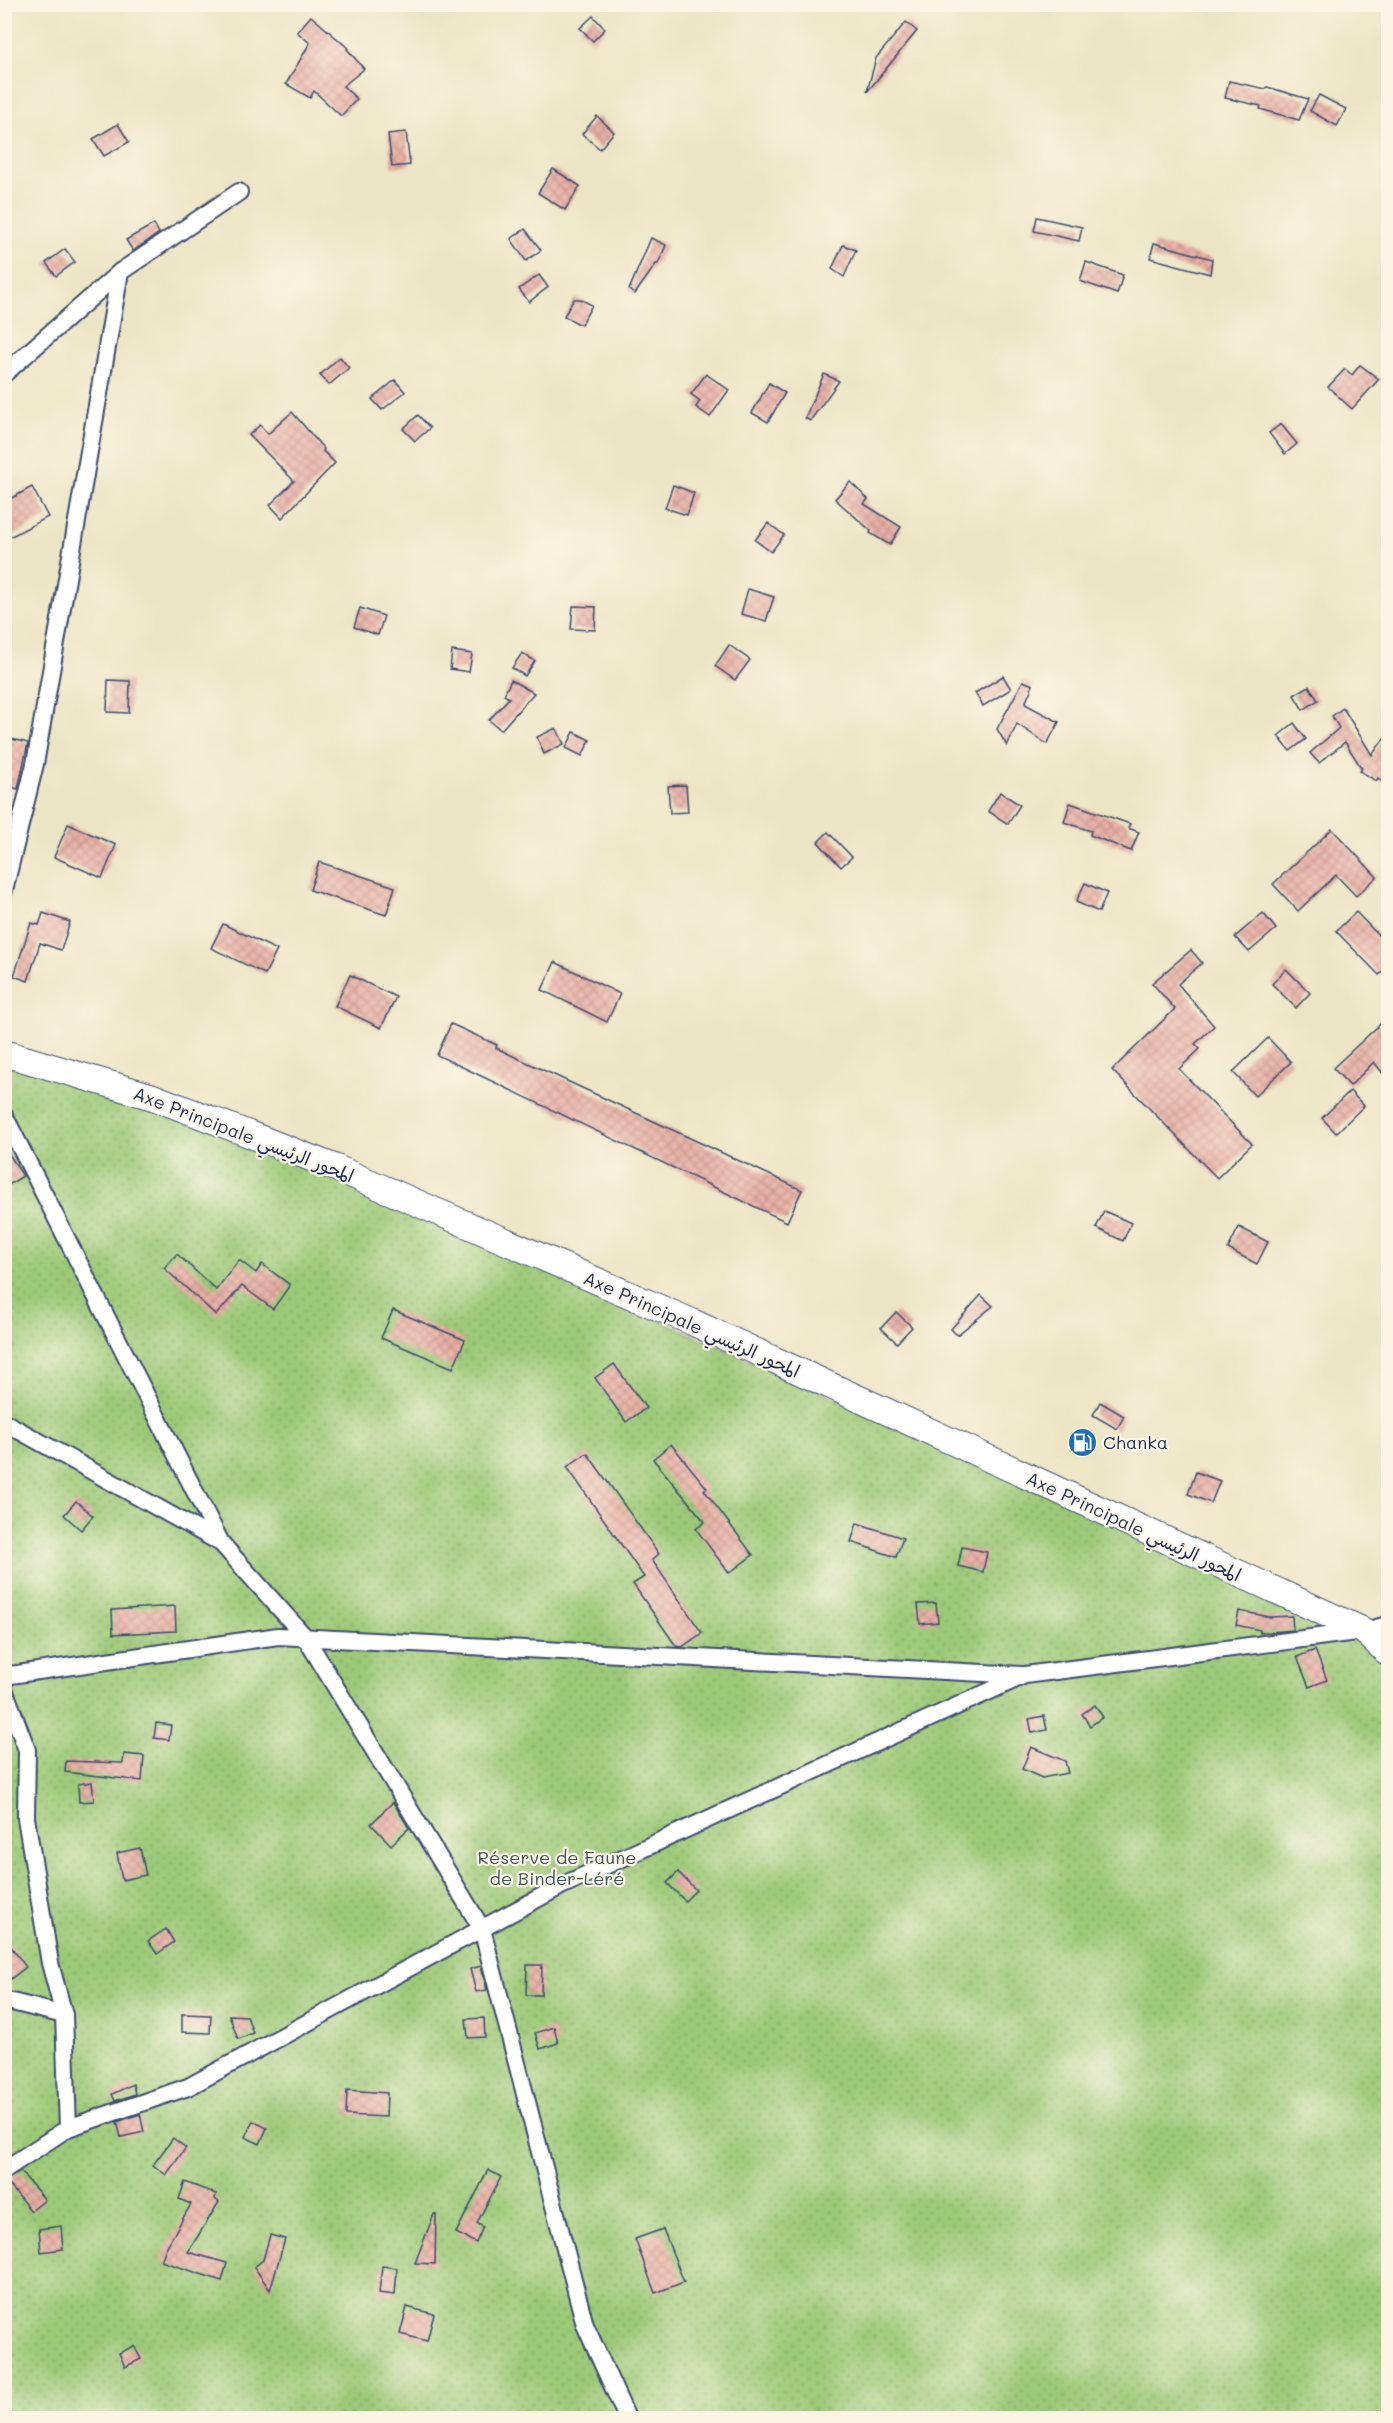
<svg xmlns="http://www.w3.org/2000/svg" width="1393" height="2423" viewBox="0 0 1393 2423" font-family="Mali,'Playpen Sans Arabic',sans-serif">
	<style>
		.grass { fill: url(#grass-dots); stroke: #5c7c6b; stroke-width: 1.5 }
		.building { fill: url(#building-cross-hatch) }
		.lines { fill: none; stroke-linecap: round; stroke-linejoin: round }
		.minor-casing { stroke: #3a4a6d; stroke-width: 20 }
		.primary-casing { stroke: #3a4a6d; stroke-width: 28 }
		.minor { stroke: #fff; stroke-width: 16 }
		.primary { stroke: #fff; stroke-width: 26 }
		.labels { text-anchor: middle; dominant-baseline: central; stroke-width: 4.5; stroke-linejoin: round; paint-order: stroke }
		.street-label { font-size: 18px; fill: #1b2f5e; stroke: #fcf5e5 }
		.poi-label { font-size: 18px; fill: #1b2f5e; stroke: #fcf5e5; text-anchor: start }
		.park-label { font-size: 18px; fill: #3c5664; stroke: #fcf5e5 }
	</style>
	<defs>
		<pattern id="grass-dots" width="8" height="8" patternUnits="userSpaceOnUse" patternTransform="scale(1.5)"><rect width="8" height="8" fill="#9dca78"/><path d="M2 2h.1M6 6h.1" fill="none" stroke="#7fa466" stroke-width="1.8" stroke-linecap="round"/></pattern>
		<pattern id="building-cross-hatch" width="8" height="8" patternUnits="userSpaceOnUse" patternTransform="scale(1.5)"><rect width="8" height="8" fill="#eab1a6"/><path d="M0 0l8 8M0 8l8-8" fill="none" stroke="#bd908a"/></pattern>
	</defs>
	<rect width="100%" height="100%" fill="#fcf5e5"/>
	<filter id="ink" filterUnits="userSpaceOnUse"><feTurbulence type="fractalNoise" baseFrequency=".0167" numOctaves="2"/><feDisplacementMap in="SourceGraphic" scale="12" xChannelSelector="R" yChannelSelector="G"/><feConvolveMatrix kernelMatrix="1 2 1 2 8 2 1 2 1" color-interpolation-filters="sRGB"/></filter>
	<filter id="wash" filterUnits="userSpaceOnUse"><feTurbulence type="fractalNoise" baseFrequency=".008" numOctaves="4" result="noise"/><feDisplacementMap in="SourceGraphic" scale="24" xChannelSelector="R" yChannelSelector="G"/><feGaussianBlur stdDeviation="1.35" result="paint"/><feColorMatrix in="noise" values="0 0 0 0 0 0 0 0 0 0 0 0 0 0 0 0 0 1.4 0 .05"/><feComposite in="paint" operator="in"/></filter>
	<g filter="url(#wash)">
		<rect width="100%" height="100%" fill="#ece5c5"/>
		<!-- grass -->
		<polygon class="grass" points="4,1053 153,1097 1364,1631 1388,1625 1388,2418 5,2418"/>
		<g id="blocks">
			<!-- building -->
			<g class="building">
				<polygon points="311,16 348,48 347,49 364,69 343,86 357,99 341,116 314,91 310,98 286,84 310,43 297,32"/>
				<polygon points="593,16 605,29 593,41 580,28"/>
				<polygon points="906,22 917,31 867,92 876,58"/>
				<polygon points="1229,81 1266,89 1267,87 1308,99 1299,120 1260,109 1261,106 1225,98"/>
				<polygon points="1319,95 1346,109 1337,126 1310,111"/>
				<polygon points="597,116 614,132 600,149 582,134"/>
				<polygon points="118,124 129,142 104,156 93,139"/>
				<polygon points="406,132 410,165 392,167 388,134"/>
				<polygon points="553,169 580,186 565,210 538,193"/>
				<polygon points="1037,217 1082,227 1079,241 1034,231"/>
				<polygon points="154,224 159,233 133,251 126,240"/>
				<polygon points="525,229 541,250 526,261 511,239"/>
				<polygon points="651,238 666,245 658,264 656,264 635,294 629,290"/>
				<polygon points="1154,243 1212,259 1210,274 1150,258"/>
				<polygon points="843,245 856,250 844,277 832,269"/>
				<polygon points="65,249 75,262 56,276 46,263"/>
				<polygon points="1086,262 1123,275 1117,294 1080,281"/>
				<polygon points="539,275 548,287 529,302 519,289"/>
				<polygon points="574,299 580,299 592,305 581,325 564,316"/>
				<polygon points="340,357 349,368 329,385 320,375"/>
				<polygon points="1360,365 1379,379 1352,409 1328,387 1345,369 1352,375"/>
				<polygon points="706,374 729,390 710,417 696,407 700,401 691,394"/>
				<polygon points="824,374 839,381 810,421 805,418"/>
				<polygon points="395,380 405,392 382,410 372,399"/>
				<polygon points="769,383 785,393 768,422 752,413"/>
				<polygon points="292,412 324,449 323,451 335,463 282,518 270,505 294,481 249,435 260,425 268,434"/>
				<polygon points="418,415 430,428 415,441 403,429"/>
				<polygon points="1281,424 1297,444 1285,454 1269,433"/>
				<polygon points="850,482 868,499 864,504 901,527 890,545 870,533 871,531 835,499"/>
				<polygon points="673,485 694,493 687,515 665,508"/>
				<polygon points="32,487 48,517 4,540 4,502"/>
				<polygon points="768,523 784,535 771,552 755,540"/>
				<polygon points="748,589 774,597 766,621 741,614"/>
				<polygon points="573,606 596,607 595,630 571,629"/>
				<polygon points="360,608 384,616 378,635 354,627"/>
				<polygon points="729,645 750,660 735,680 715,666"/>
				<polygon points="452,651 472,654 469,672 450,669"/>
				<polygon points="522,653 535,661 525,676 512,668"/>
				<polygon points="1003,676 1011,689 983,706 975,693"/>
				<polygon points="108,680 130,681 129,713 107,712"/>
				<polygon points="511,680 534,693 501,730 489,720 509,698 504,695"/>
				<polygon points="1023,681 1033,685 1025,704 1059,722 1047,744 1017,724 1007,746 997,729"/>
				<polygon points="1309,686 1318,700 1303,710 1294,695"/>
				<polygon points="1343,708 1372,755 1389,732 1389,787 1378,778 1376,781 1360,771 1362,769 1345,742 1319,763 1310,753 1339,728 1332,716"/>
				<polygon points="1294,723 1306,739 1290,751 1278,736"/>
				<polygon points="556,728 564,744 544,754 537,737"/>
				<polygon points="574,732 590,740 582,756 566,748"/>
				<polygon points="4,737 28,743 18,789 4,785"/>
				<polygon points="686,785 688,812 670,813 668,786"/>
				<polygon points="1000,792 1020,805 1008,824 988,811"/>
				<polygon points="1070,803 1130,824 1128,828 1139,832 1131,851 1090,835 1091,831 1064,822"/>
				<polygon points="68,824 116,845 102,878 54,857"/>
				<polygon points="1332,829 1377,877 1356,896 1336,875 1298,911 1273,884"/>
				<polygon points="828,832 852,857 841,867 818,842"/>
				<polygon points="319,862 395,887 386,915 310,890"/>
				<polygon points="1085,883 1107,893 1099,912 1076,902"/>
				<polygon points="1356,912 1389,946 1389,966 1379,975 1336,931"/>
				<polygon points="43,913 70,922 61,950 40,943 28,981 14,976 31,923 39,925"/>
				<polygon points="1263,913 1276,929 1249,952 1235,937"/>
				<polygon points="223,924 277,950 265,974 211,948"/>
				<polygon points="1191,950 1202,963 1178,984 1214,1026 1195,1044 1200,1049 1179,1069 1252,1144 1217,1178 1112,1070 1175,1009 1152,983"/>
				<polygon points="555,962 620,994 607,1022 542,990"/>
				<polygon points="1286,969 1310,993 1296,1008 1272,984"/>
				<polygon points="350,975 396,997 381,1028 335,1006"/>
				<polygon points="1389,1016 1389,1081 1374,1062 1350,1086 1333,1068"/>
				<polygon points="451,1024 497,1045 496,1048 802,1190 787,1222 437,1055"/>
				<polygon points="1268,1038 1291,1062 1255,1096 1233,1072"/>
				<polygon points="1350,1091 1364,1106 1336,1133 1322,1118"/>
				<polygon points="4,1146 23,1176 4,1188"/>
				<polygon points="1104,1211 1131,1223 1123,1241 1096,1228"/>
				<polygon points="1239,1227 1268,1242 1257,1264 1228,1249"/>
				<polygon points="177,1254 216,1290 239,1260 256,1273 262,1264 290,1285 273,1309 242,1286 216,1315 164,1268"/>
				<polygon points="981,1295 993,1306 957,1335 951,1329"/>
				<polygon points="393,1310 465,1340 453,1368 381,1338"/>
				<polygon points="896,1312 912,1327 897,1343 881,1328"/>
				<polygon points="614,1364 646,1408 626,1422 595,1378"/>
				<polygon points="1100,1402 1124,1416 1117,1429 1093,1415"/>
				<polygon points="671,1444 707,1488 704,1490 753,1555 729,1573 696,1529 705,1522 653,1459"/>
				<polygon points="587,1453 659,1554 652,1560 702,1633 682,1647 676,1646 633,1584 644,1577 567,1467"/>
				<polygon points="1196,1472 1220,1481 1211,1503 1188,1494"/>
				<polygon points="76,1501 93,1516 81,1530 64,1515"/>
				<polygon points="857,1523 903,1538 896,1557 851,1542"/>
				<polygon points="962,1547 987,1552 983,1572 958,1566"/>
				<polygon points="936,1603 938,1622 920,1624 918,1604"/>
				<polygon points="175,1606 176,1631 113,1634 112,1610"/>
				<polygon points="1239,1611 1270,1617 1292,1616 1293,1630 1260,1633 1260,1630 1236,1625"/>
				<polygon points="1315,1650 1327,1680 1309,1687 1297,1657"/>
				<polygon points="1095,1705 1103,1717 1090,1726 1082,1714"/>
				<polygon points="1044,1716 1047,1730 1032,1733 1029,1719"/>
				<polygon points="156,1723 171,1725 169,1740 154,1738"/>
				<polygon points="1031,1747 1065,1761 1068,1773 1042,1778 1022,1769"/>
				<polygon points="124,1754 144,1756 142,1781 65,1772 66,1761 123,1763"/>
				<polygon points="92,1782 94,1801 79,1802 78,1784"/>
				<polygon points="393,1802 409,1828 391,1845 371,1824"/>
				<polygon points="140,1848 146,1875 122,1880 117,1853"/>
				<polygon points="678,1872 696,1890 685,1901 667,1883"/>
				<polygon points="166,1929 174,1942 157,1954 148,1941"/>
				<polygon points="4,1937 26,1967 4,1984"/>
				<polygon points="527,1965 542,1965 541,1995 526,1995"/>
				<polygon points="481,1966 487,1990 476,1992 470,1969"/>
				<polygon points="182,2014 211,2015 210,2033 182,2032"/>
				<polygon points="229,2015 247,2016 253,2033 238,2039"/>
				<polygon points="484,2018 485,2037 468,2038 466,2019"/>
				<polygon points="554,2027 558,2043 540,2049 535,2033"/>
				<polygon points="133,2084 135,2094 115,2101 112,2094"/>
				<polygon points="347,2090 387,2093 386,2117 346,2115"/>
				<polygon points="140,2114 144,2132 121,2137 117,2122"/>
				<polygon points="253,2121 267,2128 260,2144 245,2137"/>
				<polygon points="173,2138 186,2148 166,2175 153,2165"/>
				<polygon points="488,2170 501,2177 477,2223 483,2227 476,2243 456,2233"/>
				<polygon points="21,2172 45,2200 31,2211 5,2180"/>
				<polygon points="185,2182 216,2194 215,2199 219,2202 188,2252 227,2263 222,2281 161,2261 166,2248 191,2204 179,2199"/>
				<polygon points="434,2214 436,2214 435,2264 415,2263"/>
				<polygon points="61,2226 63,2249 41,2252 39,2229"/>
				<polygon points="663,2229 684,2282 655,2293 635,2239"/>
				<polygon points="270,2235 285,2239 270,2290 254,2267 263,2260"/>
				<polygon points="382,2266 397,2268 395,2295 379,2293"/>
				<polygon points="407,2307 434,2314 427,2341 400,2334"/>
				<polygon points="134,2346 141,2359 125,2367 119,2353"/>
			</g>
		</g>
	</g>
	<g filter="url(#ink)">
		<use href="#blocks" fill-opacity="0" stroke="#3a4a6d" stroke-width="1.5"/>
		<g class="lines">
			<defs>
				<g id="minor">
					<polyline points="4,374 120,272 239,192"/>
					<polyline points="4,890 35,764 120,272"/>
					<polyline points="4,1115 221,1543"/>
					<polyline points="4,1422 221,1543 306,1638 482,1929 585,2325 627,2418"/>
					<polyline points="4,1676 278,1636 1021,1675"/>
					<polyline points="4,1689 27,1750 26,1818 50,1963 64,2015 68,2128"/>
					<polyline points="4,2000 64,2015"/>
					<polyline points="4,2170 68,2128 188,2087 561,1886 1025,1675 1364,1631 1388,1625"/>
				</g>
				<polyline id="primary" points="4,1053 153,1097 334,1167 692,1322 1364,1631 1388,1653"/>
			</defs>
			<!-- minor casing -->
			<use href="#minor" class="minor-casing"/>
			<!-- primary casing -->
			<use href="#primary" class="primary-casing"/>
			<!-- minor -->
			<use href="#minor" class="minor"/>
			<!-- primary -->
			<use href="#primary" class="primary"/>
		</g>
	</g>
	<!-- icons -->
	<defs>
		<symbol id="fuel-disc" viewBox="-11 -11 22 22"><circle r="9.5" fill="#1f6fb2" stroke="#fcf5e5"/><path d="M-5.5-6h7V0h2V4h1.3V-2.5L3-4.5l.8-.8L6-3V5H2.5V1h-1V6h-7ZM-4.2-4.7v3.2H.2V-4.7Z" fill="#fff"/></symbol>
	</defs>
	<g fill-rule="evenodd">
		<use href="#fuel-disc" x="1066" y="1426" width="33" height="33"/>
	</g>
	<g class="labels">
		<!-- street labels -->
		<g class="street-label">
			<text transform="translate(244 1134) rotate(21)">Axe Principale المحور الرئيسي</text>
			<text transform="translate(692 1324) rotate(24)">Axe Principale المحور الرئيسي</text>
			<text transform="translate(1134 1526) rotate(25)">Axe Principale المحور الرئيسي</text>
		</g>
		<!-- poi labels -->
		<g class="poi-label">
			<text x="1103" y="1442">Chanka</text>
		</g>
		<!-- park labels -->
		<g class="park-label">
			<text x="557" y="1857">Réserve de Faune<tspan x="557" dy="21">de Binder-Léré</tspan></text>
		</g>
	</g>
	<!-- margin -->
	<rect width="1393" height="2423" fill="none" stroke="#fcf5e5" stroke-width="24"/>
</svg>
